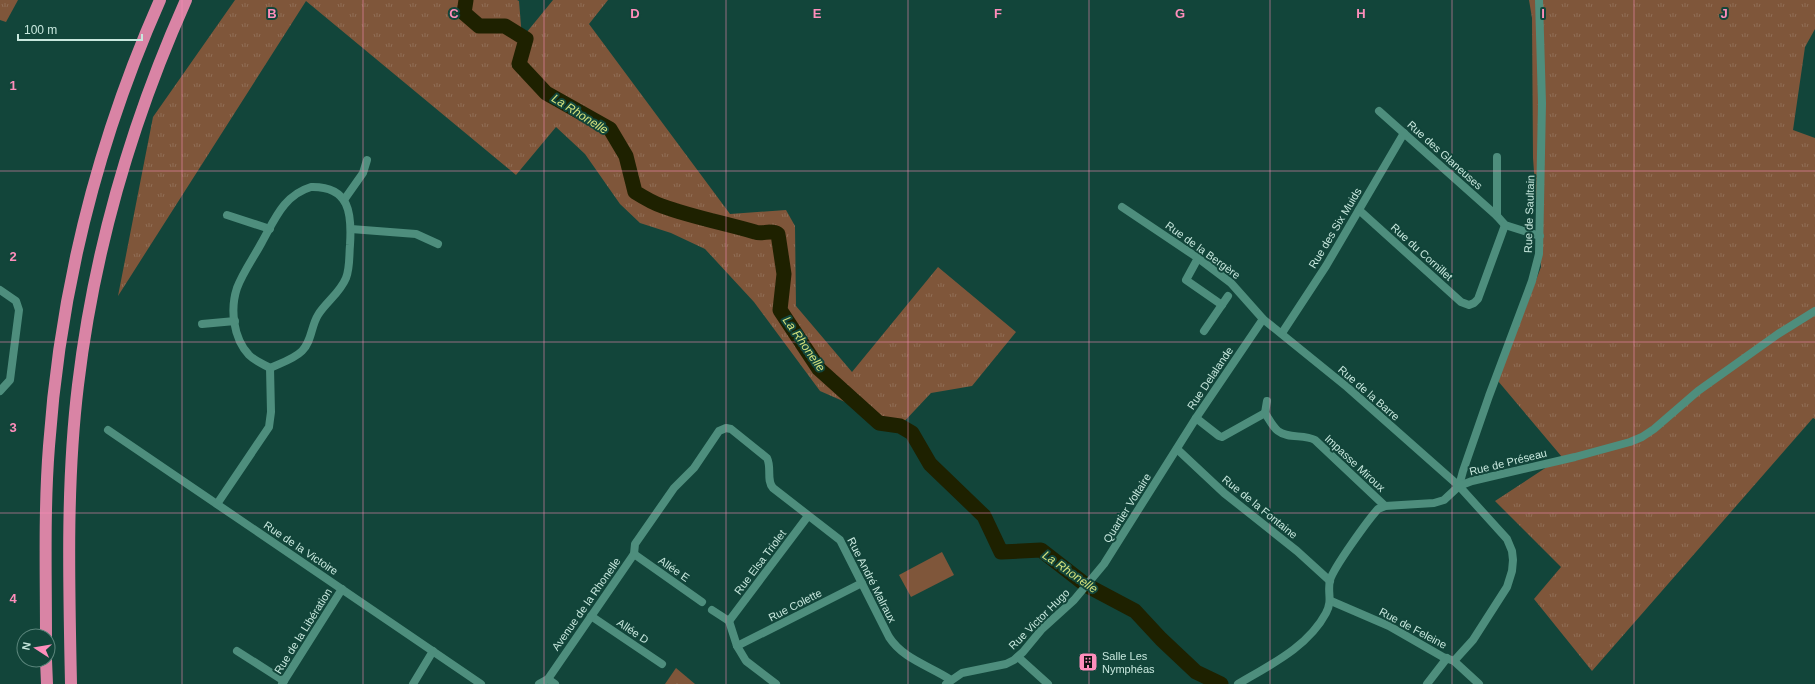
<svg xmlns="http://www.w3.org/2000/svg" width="1815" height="684" viewBox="0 0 1815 684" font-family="Arial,sans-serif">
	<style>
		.grass { fill: url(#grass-tufts) }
		.pitch { fill: #7f563a }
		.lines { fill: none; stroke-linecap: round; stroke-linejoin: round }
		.river { stroke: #1e2100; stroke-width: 15 }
		.minor { stroke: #4e8e7d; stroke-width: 8 }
		.highway { stroke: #d984a5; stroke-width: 12 }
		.grid { fill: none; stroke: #fe8ebb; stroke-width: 1; stroke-opacity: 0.55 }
		.labels { text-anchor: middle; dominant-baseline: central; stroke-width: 4; stroke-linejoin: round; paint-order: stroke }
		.street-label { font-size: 11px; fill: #c8e8de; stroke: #12453a }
		.poi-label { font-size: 11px; fill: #c8e8de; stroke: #12453a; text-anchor: start }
		.water-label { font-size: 12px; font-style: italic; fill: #d4e27d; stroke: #12453a }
		.grid-label { font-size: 13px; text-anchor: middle; font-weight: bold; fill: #fe8ebb; stroke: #12453a; stroke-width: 4; stroke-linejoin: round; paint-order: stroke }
	</style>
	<defs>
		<pattern id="grass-tufts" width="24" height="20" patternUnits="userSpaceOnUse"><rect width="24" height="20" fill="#7f563a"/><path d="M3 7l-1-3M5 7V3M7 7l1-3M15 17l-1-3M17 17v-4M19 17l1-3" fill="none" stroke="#906e56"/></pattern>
	</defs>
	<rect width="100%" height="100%" fill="#12453a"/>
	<!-- grass -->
	<g class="grass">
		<polygon points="0,0 18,0 6,22 0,20"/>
		<polygon points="235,0 517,0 519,1 522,38 553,0 608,0 589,24 730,214 786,210 795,226 796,306 852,372 938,267 1016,332 972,386 931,393 900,426 820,391 754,302 705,249 671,233 640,223 620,204 585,154 556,127 516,175 306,1 118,296 153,117"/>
		<polygon points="1529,0 1815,0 1815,29 1805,47 1793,130 1815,138 1815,419 1813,418 1592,671 1534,599 1561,567 1495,501 1562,457 1498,381 1541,267 1533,158 1532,18"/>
		<polygon points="676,668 695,684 665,684"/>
	</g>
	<!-- pitch -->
	<polygon class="pitch" points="942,552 954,575 911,597 899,575"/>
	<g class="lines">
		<!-- river -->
		<path class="river" d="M 466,0 L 464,13 L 479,26 L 505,26 L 526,39 L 519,64 L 546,93 L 610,129 L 626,156 L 635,192 C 643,197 653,203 662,206 C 692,217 724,223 755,232 C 763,235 770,229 778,234 L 784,274 L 780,310 L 819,369 L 879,423 L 900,426 L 912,433 L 930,464 L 984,516 L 1001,552 L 1041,550 L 1086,585 L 1135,611 L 1161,639 L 1196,672 L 1221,684"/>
		<!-- minor -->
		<g class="minor">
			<polyline points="1379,111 1497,216"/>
			<polyline points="1497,157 1497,216 1505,225 1540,236"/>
			<path d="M 311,187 C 350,186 352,214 350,245 C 349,256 350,268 346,278 C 340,293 326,302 318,315 C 311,326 312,341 302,351 C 294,359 281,363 270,368 C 263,364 255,361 249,355 C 233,338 230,309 237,288 C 243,272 254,257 262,242 C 275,219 284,195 311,187 Z"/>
			<polyline points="344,200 363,173 367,160"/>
			<polyline points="1122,207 1198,258 1231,283 1263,319 1347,387 1459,486 1507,539 1512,551 1513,560 1512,571 1507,587 1473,640 1454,661"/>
			<polyline points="1359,210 1461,302 1469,305 1474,303 1478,299 1505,225"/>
			<polyline points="227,215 270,229"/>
			<polyline points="351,229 416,234 438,244"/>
			<polyline points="1198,258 1186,280 1222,305"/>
			<polyline points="0,290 16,301 19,310 10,380 0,391"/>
			<polyline points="202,324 235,321"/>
			<polyline points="1204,331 1228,296"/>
			<polyline points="1282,333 1326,266 1404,133"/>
			<polyline points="1265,413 1267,401"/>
			<path d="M 1196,418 L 1219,436 L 1222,437 L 1265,413 C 1269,419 1272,426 1278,431 C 1288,439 1304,434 1315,440 L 1385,506"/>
			<polyline points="108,430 481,684"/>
			<polyline points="1177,449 1224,493 1297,551 1330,581"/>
			<polyline points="1459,486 1463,471 1489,396 1532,281 1539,254 1542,103 1539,0"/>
			<polyline points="217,504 269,427 271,412 270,368"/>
			<polyline points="634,554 702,602"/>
			<polyline points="1331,601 1389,626 1443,657 1454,661 1479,684"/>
			<polyline points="712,610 729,621 737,646 746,661 776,684"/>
			<polyline points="591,616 662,664"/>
			<polyline points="729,621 808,516"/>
			<polyline points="737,646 862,583"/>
			<polyline points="237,651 284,681"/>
			<polyline points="1018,657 1048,684"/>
			<polyline points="548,679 555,684"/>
			<polyline points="282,684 342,589"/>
			<polyline points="413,684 433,651"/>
			<path d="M 539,684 L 548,679 L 634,554 L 635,544 L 674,488 L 694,468 L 719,431 L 726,428 L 731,429 L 767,458 C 772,468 766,480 773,488 L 840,540 L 889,637 C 903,659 930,666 951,680"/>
			<polyline points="946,684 962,673 1006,664 1014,660 1023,652 1042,629 1074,600 1104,564 1196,418 1263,319"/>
			<path d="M 1238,684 C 1270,665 1308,647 1326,613 C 1333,600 1327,593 1330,580 C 1334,567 1368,520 1378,509 L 1385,506 L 1434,503 L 1444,500 L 1459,486 L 1472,481 L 1575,457 L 1630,442 L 1642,437 L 1654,429 L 1698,391 L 1778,334 L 1815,311"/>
			<polyline points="1427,684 1447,658"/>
		</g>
		<!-- highway -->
		<g class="highway">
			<path d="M 46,636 C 46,573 44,509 49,446 C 60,291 97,142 160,0"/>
			<polyline points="46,660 47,684"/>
			<path d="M 71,684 C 69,585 66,484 78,385 C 94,251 131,123 186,0"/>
		</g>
	</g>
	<!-- grid -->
	<path class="grid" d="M 182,0 L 182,684M 363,0 L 363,684M 544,0 L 544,684M 726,0 L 726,684M 908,0 L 908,684M 1089,0 L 1089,684M 1270,0 L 1270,684M 1452,0 L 1452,684M 1634,0 L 1634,684M 0,171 L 1815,171M 0,342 L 1815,342M 0,513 L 1815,513"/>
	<!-- icons -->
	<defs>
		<symbol id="building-square" viewBox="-11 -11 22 22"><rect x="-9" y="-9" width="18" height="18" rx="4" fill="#fe8ebb" stroke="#12453a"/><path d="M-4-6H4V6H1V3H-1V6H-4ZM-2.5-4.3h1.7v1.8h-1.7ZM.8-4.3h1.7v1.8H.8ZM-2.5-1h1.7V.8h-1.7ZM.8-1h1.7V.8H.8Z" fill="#111"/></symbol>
	</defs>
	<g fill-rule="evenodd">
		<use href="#building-square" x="1077" y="651" width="22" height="22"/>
	</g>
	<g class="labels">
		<!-- street labels -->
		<g class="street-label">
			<text transform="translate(1445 155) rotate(42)">Rue des Glaneuses</text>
			<text transform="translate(1529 214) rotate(-88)">Rue de Saultain</text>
			<text transform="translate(1335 228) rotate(-59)">Rue des Six Muids</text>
			<text transform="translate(1203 250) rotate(36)">Rue de la Bergère</text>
			<text transform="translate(1422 252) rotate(42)">Rue du Cornillet</text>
			<text transform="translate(1210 378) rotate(-56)">Rue Delalande</text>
			<text transform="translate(1369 393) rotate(41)">Rue de la Barre</text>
			<text transform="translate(1508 462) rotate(-14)">Rue de Préseau</text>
			<text transform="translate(1355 463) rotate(43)">Impasse Miroux</text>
			<text transform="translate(1260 507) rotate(39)">Rue de la Fontaine</text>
			<text transform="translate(1127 508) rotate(-58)">Quartier Voltaire</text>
			<text transform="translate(301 548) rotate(34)">Rue de la Victoire</text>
			<text transform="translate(760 562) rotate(-53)">Rue Elsa Triolet</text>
			<text transform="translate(674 569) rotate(35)">Allée E</text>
			<text transform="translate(872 580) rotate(63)">Rue André Malraux</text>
			<text transform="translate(586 604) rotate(-55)">Avenue de la Rhonelle</text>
			<text transform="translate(795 605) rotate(-27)">Rue Colette</text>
			<text transform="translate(1039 619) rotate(-45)">Rue Victor Hugo</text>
			<text transform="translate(1413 628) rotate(28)">Rue de Feleine</text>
			<text transform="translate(303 631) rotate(-58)">Rue de la Libération</text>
			<text transform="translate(633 631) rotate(34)">Allée D</text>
		</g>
		<!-- poi labels -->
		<g class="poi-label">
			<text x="1102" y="656">Salle Les<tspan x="1102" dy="13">Nymphéas</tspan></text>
		</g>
		<!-- water labels -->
		<g class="water-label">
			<text transform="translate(580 114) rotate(32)">La Rhonelle</text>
			<text transform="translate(804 344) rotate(55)">La Rhonelle</text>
			<text transform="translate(1070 572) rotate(35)">La Rhonelle</text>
		</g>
	</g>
	<g class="grid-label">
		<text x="272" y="18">B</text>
		<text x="454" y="18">C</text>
		<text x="635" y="18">D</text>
		<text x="817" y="18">E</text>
		<text x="998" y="18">F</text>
		<text x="1180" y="18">G</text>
		<text x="1361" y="18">H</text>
		<text x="1543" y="18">I</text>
		<text x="1724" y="18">J</text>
		<text x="13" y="90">1</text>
		<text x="13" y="261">2</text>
		<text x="13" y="432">3</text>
		<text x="13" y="603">4</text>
	</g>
	<!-- north arrow -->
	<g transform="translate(36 648) rotate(282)"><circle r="19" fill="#12453a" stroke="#5b867c"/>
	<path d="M0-3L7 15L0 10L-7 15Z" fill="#fe8ebb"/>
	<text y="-6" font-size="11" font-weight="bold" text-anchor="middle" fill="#c8e8de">N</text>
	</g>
	<!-- scale -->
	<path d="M18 34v6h124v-6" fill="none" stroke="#c8e8de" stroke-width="2"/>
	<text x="24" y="34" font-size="12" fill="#c8e8de" stroke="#12453a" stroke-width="3" paint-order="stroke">100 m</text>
</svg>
